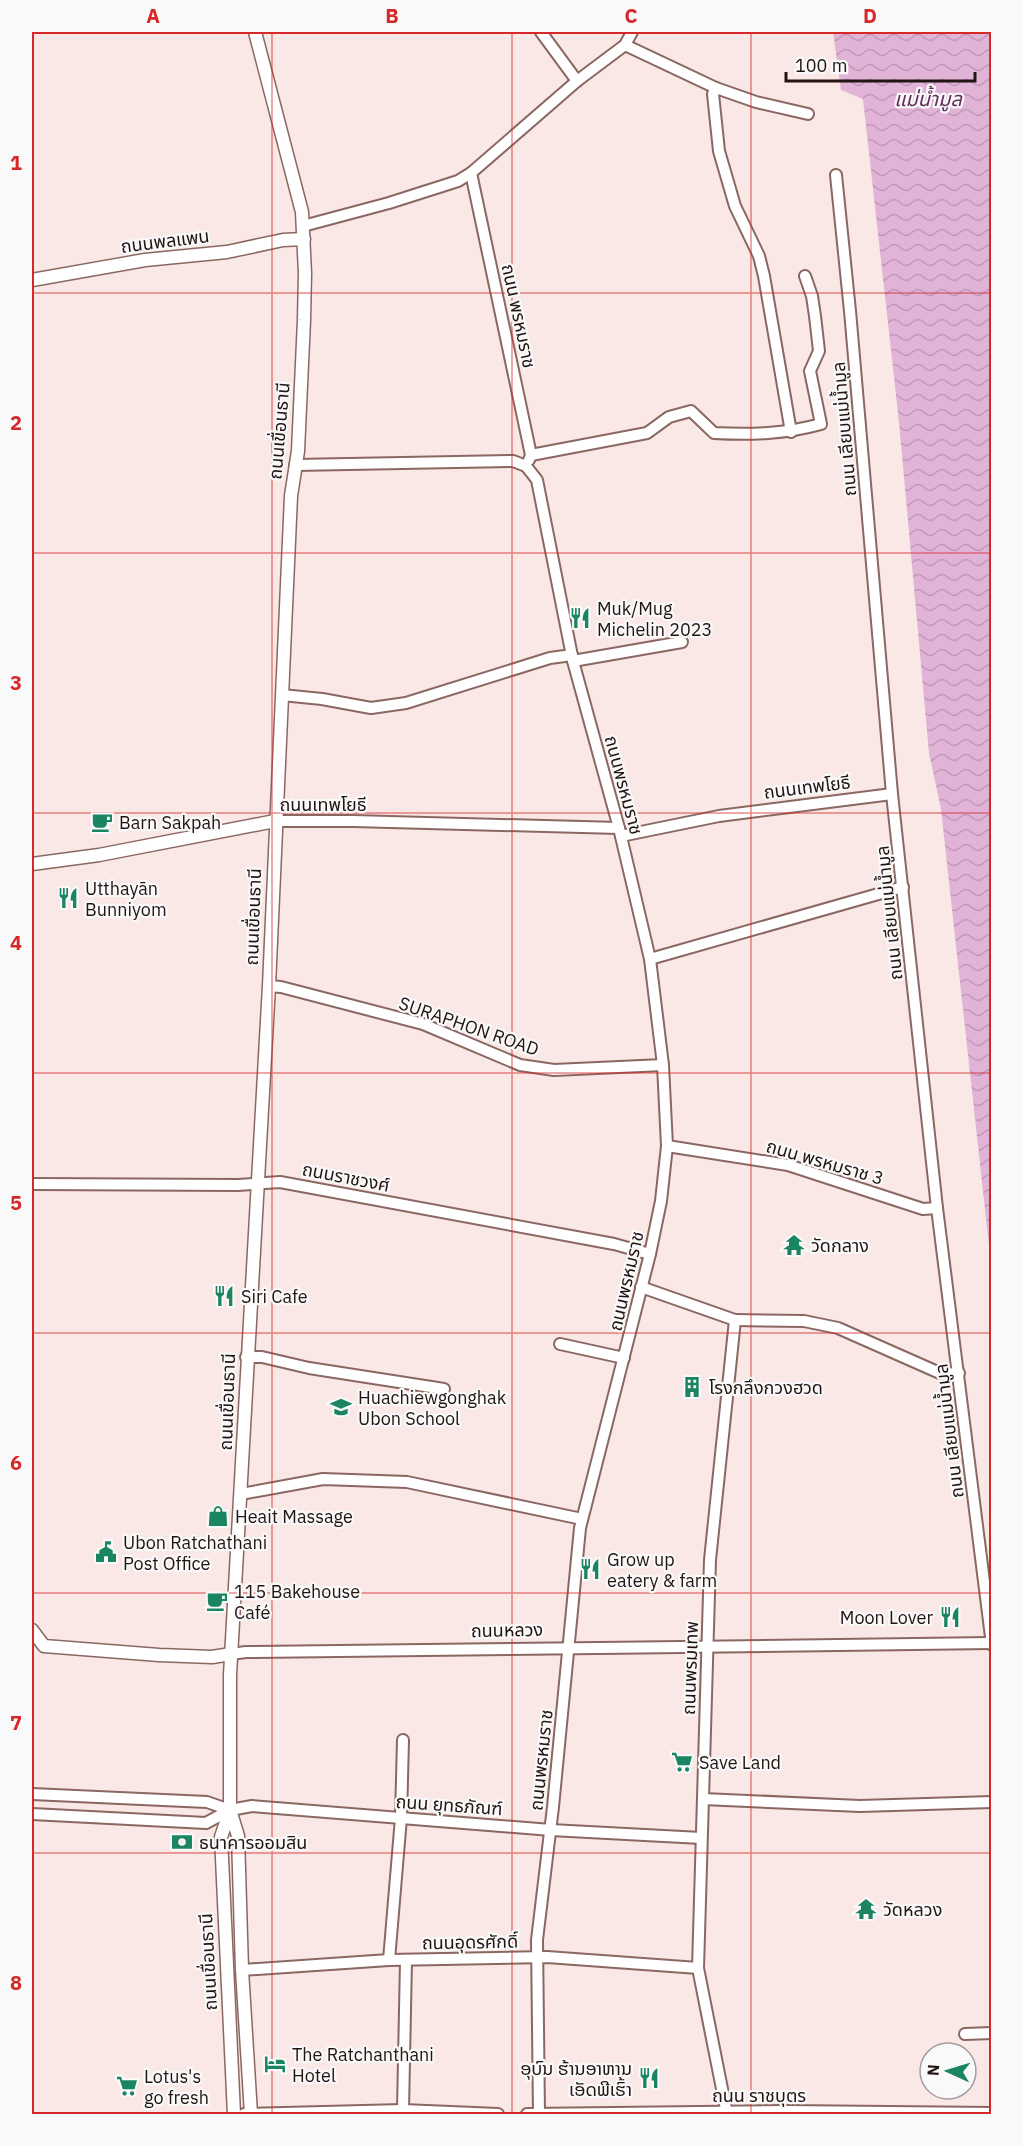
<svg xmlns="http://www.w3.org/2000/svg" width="1023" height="2146" viewBox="0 0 1023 2146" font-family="'IBM Plex Sans','Noto Sans Lao','Noto Sans Thai',sans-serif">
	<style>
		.water { fill: url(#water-waves) }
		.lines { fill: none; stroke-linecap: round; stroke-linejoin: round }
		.minor-casing { stroke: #8b6761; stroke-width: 14 }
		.tertiary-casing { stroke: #8b6761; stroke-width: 15 }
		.minor { stroke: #fff; stroke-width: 10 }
		.tertiary { stroke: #fff; stroke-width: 12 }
		.grid { fill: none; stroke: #d62828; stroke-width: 1.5; stroke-opacity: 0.55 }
		.labels { text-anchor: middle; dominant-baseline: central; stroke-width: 4.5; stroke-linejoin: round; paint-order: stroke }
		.street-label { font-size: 18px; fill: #221412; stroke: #f9f9f9 }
		.poi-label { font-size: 18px; fill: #221412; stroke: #f9f9f9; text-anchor: start }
		.water-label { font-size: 20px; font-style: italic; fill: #652f5d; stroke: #f9f9f9 }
		.neatline { fill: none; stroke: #d62828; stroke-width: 2 }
		.grid-label { font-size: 20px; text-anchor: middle; font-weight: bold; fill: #d62828 }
	</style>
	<defs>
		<pattern id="water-waves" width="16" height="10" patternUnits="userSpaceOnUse" patternTransform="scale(1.5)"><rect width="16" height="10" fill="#e0b3d7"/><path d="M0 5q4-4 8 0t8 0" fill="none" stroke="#c099b8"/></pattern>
	</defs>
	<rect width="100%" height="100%" fill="#f9e8e5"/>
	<!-- water -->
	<polygon class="water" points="833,32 991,32 991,1264 941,809 929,753 899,422 863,99 841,90"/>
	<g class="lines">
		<defs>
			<g id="minor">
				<polyline points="541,32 577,81"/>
				<polyline points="625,45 716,88 756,102 808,114"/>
				<polyline points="716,88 713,94 719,151 735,206 759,256 764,276 791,432"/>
				<polyline points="471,173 531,455 529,460"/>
				<polyline points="836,175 850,311 892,794 937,1208 992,1645"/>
				<polyline points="303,226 389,203 458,181 471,173 577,81 625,45 632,32"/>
				<path d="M 531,455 L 647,433 L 669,417 L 691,411 L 714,433 C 751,435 785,434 821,424 L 810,371 L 819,351 L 815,316 L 812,296 L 805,276"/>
				<polyline points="295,465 513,461 526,466"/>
				<polyline points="526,466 537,480 573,661 619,828 650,959 663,1065 667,1146 661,1201 650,1254 580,1528 553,1807 537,1940 539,2114"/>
				<polyline points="573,661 682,642"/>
				<polyline points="282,695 322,699 371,708 406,703 550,658 572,655"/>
				<polyline points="275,821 353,821 619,828"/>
				<polyline points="621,836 719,816 892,794"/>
				<polyline points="650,959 903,887"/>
				<polyline points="269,986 281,987 423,1024 520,1065 554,1070 663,1065"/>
				<polyline points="667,1146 788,1165 923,1209 937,1208"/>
				<polyline points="32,1184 238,1185 280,1182 614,1244 650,1254"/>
				<polyline points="641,1287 735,1320 710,1560 698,1968 727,2114"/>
				<polyline points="735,1320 804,1321 838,1328 942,1374 959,1373"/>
				<polyline points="560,1344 624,1358"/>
				<polyline points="246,1357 262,1357 309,1368 444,1389"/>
				<polyline points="241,1494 323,1479 407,1482 582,1519"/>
				<path d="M 231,1654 L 246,1652 C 494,1648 743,1648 991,1643"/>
				<polyline points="32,1794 207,1802 230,1810"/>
				<polyline points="703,1799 860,1806 992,1802"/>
				<polyline points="32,1814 206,1823 230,1810 252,1806 551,1830 701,1838"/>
				<polyline points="389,1960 401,1818 403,1740"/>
				<polyline points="242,1970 389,1960 547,1957 698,1968"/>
				<polyline points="965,2034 992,2033"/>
				<polyline points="403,2110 406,1960"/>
				<polyline points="244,2114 403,2110 498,2114"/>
				<polyline points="527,2114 785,2111 992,2113"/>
			</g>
			<g id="tertiary">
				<polyline points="32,280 145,260 227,252 283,240 304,239"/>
				<polyline points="32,864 99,855 275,821"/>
				<polyline points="32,1630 44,1646 159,1655 212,1657 231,1654"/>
				<polyline points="230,1810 221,1837 234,2114"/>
				<polyline points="251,2114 242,1970 238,1836 230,1810 230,1675 269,986 291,496 298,451 304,320 305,273 302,212 255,32"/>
			</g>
		</defs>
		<!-- minor casing -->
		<use href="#minor" class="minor-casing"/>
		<!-- tertiary casing -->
		<use href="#tertiary" class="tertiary-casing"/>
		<!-- minor -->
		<use href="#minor" class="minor"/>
		<!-- tertiary -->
		<use href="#tertiary" class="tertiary"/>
	</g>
	<!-- grid -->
	<path class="grid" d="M 272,32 L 272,2114M 512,32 L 512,2114M 751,32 L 751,2114M 32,293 L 992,293M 32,553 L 992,553M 32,813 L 992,813M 32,1073 L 992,1073M 32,1333 L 992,1333M 32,1593 L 992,1593M 32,1853 L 992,1853"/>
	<!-- icons -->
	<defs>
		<symbol id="restaurant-bare" viewBox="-9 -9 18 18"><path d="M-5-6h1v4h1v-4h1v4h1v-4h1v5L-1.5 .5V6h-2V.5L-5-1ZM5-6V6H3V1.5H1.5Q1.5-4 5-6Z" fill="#1b8562" stroke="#f9f9f9" stroke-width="2.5" paint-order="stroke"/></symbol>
		<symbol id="cafe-bare" viewBox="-9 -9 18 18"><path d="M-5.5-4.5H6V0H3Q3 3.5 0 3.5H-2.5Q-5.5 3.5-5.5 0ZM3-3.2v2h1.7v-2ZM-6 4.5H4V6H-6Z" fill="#1b8562" stroke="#f9f9f9" stroke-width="2.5" paint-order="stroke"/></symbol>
		<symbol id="temple-bare" viewBox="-9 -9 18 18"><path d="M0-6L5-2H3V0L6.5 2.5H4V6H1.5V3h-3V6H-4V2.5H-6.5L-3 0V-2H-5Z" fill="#1b8562" stroke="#f9f9f9" stroke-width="2.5" paint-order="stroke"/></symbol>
		<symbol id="building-bare" viewBox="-9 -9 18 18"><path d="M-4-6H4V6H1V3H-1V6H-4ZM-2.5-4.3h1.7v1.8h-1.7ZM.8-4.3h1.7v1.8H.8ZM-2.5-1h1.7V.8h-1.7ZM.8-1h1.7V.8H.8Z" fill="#1b8562" stroke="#f9f9f9" stroke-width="2.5" paint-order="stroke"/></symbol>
		<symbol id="school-bare" viewBox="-9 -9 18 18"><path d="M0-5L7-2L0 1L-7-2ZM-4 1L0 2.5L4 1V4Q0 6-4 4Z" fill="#1b8562" stroke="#f9f9f9" stroke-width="2.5" paint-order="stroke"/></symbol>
		<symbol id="shop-bare" viewBox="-9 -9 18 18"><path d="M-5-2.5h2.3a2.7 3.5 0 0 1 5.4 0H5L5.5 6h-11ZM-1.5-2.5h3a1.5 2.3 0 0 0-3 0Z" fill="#1b8562" stroke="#f9f9f9" stroke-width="2.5" paint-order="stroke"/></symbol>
		<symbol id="civic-bare" viewBox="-9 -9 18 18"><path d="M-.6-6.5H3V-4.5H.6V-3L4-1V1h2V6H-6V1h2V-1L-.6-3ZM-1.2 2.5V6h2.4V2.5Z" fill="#1b8562" stroke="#f9f9f9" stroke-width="2.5" paint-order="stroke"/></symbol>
		<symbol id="supermarket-bare" viewBox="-9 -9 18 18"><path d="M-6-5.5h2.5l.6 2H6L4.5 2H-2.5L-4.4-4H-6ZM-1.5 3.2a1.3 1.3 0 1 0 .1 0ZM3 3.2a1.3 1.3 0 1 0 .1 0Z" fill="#1b8562" stroke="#f9f9f9" stroke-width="2.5" paint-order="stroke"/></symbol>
		<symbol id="bank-bare" viewBox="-9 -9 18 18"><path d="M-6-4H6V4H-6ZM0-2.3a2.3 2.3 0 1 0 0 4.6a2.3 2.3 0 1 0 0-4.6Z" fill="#1b8562" stroke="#f9f9f9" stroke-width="2.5" paint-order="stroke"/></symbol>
		<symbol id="hotel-bare" viewBox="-9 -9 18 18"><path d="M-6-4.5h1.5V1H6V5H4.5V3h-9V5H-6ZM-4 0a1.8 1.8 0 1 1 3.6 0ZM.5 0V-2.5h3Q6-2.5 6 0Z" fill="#1b8562" stroke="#f9f9f9" stroke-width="2.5" paint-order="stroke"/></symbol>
	</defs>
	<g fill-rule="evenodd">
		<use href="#restaurant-bare" x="565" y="603" width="30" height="30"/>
		<use href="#cafe-bare" x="87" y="807" width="30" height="30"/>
		<use href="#restaurant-bare" x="53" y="883" width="30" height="30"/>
		<use href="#temple-bare" x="779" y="1230" width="30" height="30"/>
		<use href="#restaurant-bare" x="209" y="1281" width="30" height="30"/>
		<use href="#building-bare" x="677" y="1372" width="30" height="30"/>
		<use href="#school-bare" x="326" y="1392" width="30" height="30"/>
		<use href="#shop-bare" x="203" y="1501" width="30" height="30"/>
		<use href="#civic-bare" x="91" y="1537" width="30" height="30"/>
		<use href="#restaurant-bare" x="575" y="1554" width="30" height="30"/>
		<use href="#cafe-bare" x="202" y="1586" width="30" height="30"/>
		<use href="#restaurant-bare" x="935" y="1602" width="30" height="30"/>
		<use href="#supermarket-bare" x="667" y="1747" width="30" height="30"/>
		<use href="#bank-bare" x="167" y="1827" width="30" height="30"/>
		<use href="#temple-bare" x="851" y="1894" width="30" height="30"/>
		<use href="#hotel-bare" x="260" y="2049" width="30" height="30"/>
		<use href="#restaurant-bare" x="634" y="2063" width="30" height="30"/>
		<use href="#supermarket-bare" x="112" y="2071" width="30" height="30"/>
	</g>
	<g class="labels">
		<!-- street labels -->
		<g class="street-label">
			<text transform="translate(165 241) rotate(-7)">ถนนพลแพน</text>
			<text transform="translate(519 316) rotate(78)">ถนน พรหมราช</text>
			<text transform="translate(844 429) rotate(-95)">ถนน เลียบแม่น้ำมูล</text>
			<text transform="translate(279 431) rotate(-85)">ถนนเขื่อนธานี</text>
			<text transform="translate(624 785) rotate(75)">ถนนพรหมราช</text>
			<text transform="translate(807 787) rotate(-7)">ถนนเทพโยธี</text>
			<text x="323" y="804">ถนนเทพโยธี</text>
			<text transform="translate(889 913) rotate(-96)">ถนน เลียบแม่น้ำมูล</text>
			<text transform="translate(253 917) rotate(-88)">ถนนเขื่อนธานี</text>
			<text transform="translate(469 1026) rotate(19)">SURAPHON ROAD</text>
			<text transform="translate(825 1162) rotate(16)">ถนน พรหมราช 3</text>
			<text transform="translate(346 1177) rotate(11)">ถนนราชวงศ์</text>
			<text transform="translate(626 1281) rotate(-77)">ถนนพรหมราช</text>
			<text transform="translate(227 1402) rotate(-88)">ถนนเขื่อนธานี</text>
			<text transform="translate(949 1431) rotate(-97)">ถนน เลียบแม่น้ำมูล</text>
			<text transform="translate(507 1630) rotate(-1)">ถนนหลวง</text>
			<text transform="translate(690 1668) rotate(-88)">ถนนพรมเทพ</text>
			<text transform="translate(541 1760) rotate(-84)">ถนนพรหมราช</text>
			<text transform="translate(449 1805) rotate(4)">ถนน ยุทธภัณฑ์</text>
			<text transform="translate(470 1942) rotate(-1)">ถนนอุดรศักดิ์</text>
			<text transform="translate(208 1962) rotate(-93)">ถนนเขื่อนธานี</text>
			<text x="759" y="2095">ถนน ราชบุตร</text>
		</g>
		<!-- poi labels -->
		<g class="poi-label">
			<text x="597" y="608">Muk/Mug<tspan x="597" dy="21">Michelin 2023</tspan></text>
			<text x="119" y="822">Barn Sakpah</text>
			<text x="85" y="888">Utthayān<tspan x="85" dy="21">Bunniyom</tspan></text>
			<text x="811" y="1245">วัดกลาง</text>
			<text x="241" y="1296">Siri Cafe</text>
			<text x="709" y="1387">โรงกลึงกวงฮวด</text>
			<text x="358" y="1397">Huachiewgonghak<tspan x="358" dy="21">Ubon School</tspan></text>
			<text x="235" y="1516">Heait Massage</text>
			<text x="123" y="1542">Ubon Ratchathani<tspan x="123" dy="21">Post Office</tspan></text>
			<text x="607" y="1559">Grow up<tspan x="607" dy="21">eatery &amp; farm</tspan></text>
			<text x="234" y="1591">115 Bakehouse<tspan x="234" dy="21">Café</tspan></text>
			<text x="933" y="1617" text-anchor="end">Moon Lover</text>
			<text x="699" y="1762">Save Land</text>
			<text x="199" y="1842">ธนาคารออมสิน</text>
			<text x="883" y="1909">วัดหลวง</text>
			<text x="292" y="2054">The Ratchanthani<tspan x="292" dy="21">Hotel</tspan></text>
			<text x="632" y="2068" text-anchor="end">ອຸບົນ ຮ້ານອາຫານ<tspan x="632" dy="21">ເອັດພີເຮົ້າ</tspan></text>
			<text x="144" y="2076">Lotus's<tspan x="144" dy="21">go fresh</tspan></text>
		</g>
		<!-- water labels -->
		<g class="water-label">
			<text x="928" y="98">แม่น้ำมูล</text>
		</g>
	</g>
	<!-- border -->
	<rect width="1023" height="2146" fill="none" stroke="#f9f9f9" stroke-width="66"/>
	<!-- north arrow -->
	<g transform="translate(948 2071) rotate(274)"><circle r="28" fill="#f9f9f9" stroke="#a39d9d" stroke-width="1.5"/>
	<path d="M0-4.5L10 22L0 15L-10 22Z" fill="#1b8562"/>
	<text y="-9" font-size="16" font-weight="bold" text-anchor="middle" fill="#221412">N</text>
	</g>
	<!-- scale -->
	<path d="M786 72v9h189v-9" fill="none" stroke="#221412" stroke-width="3"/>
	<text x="795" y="72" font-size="18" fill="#221412" stroke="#f9f9f9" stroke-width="4.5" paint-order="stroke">100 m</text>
	<rect x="33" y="33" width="957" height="2080" class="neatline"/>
	<g class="grid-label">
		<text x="153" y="23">A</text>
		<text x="392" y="23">B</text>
		<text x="631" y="23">C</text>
		<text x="870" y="23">D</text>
		<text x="16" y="170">1</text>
		<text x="16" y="430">2</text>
		<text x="16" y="690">3</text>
		<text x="16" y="950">4</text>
		<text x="16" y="1210">5</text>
		<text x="16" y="1470">6</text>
		<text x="16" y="1730">7</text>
		<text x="16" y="1990">8</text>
	</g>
</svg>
